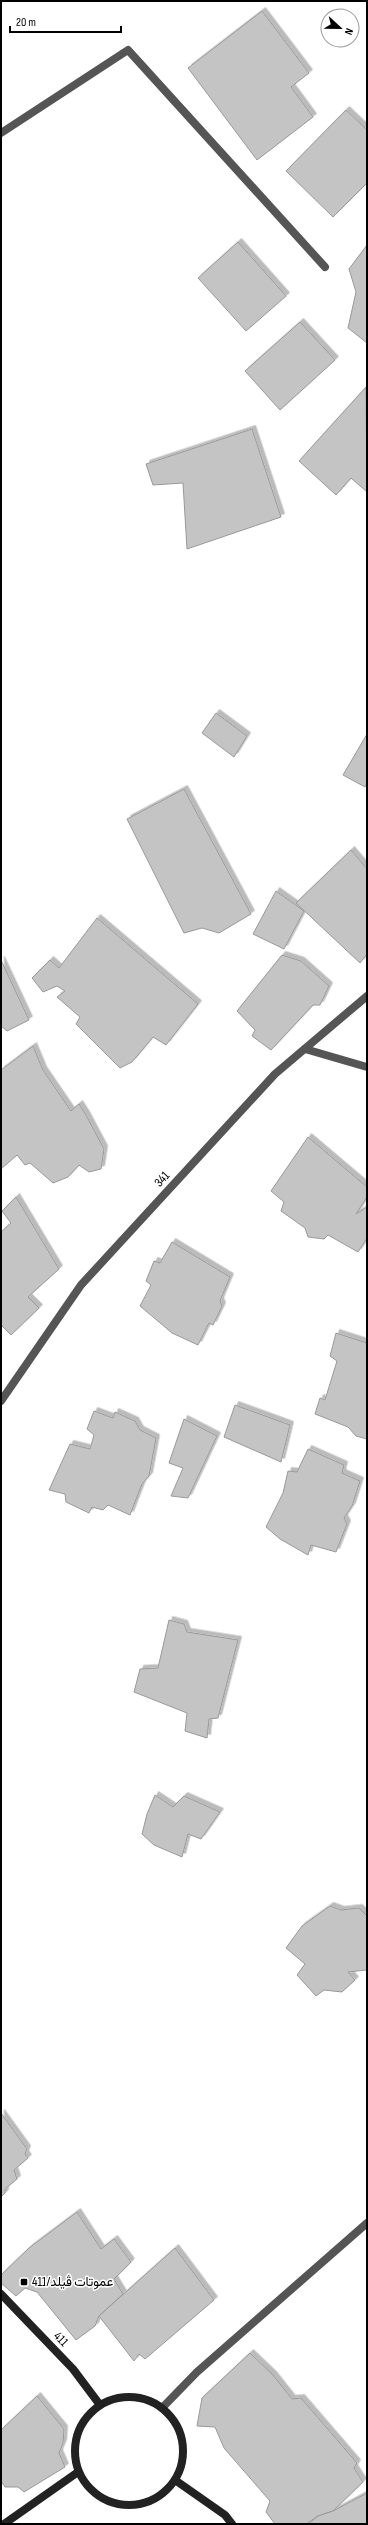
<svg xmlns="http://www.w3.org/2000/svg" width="368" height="2525" viewBox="0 0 368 2525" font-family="'Sofia Sans Condensed',Vazirmatn,sans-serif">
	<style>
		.building { fill: #c4c4c4; stroke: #999; filter: url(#shadow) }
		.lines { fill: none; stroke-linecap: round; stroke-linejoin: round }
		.street { stroke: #555; stroke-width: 8 }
		.secondary { stroke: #222; stroke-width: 8 }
		.poi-dot { fill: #000; stroke: #fff; stroke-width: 1.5 }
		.labels { text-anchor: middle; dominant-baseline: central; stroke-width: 3; stroke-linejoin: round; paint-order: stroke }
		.street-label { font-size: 13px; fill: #000; stroke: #fff }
		.poi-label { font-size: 13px; fill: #000; stroke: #fff; text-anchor: start }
	</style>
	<defs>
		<filter id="shadow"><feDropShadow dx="3.5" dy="-3.5" stdDeviation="0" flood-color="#0004"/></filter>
	</defs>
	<rect width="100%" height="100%" fill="#fff"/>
	<!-- building -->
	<g class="building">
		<polygon points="262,11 309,73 291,87 313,117 257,160 188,68"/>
		<polygon points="346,110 367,130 367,183 333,217 286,171"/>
		<polygon points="238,242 286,296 246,331 198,278"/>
		<polygon points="367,245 367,343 348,328 356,292 349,269"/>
		<polygon points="300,322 335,360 280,410 245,371"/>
		<polygon points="366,387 367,492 351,478 336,495 299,461"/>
		<polygon points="252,429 281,517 187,549 183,483 153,485 146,464"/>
		<polygon points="216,713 247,736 234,757 202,733"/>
		<polygon points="367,734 367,783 365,787 343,775"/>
		<polygon points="184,789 251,914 219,933 202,928 184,933 127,819"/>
		<polygon points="351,850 367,869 367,954 360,963 296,903"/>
		<polygon points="276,891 304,911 284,949 253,934"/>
		<polygon points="97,918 198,1004 166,1045 153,1037 132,1062 120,1068 76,1024 80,1017 57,997 65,991 57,986 43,992 32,978 50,960 59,968"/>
		<polygon points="282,955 301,961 329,986 320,1005 313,1005 271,1050 252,1036 255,1030 237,1011"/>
		<polygon points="1,960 29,1020 7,1031 1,1026"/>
		<polygon points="33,1046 43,1070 71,1111 79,1104 86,1115 104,1149 101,1169 89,1172 79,1165 68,1177 53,1183 30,1163 25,1165 17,1155 1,1169 1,1070"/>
		<polygon points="308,1137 367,1187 367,1197 356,1214 367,1207 367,1238 358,1252 328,1235 324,1239 308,1237 305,1228 281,1211 284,1202 271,1191"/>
		<polygon points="16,1197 59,1269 28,1297 39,1308 11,1335 1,1325 1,1232 11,1223 2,1211"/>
		<polygon points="172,1242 230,1277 220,1301 222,1306 213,1325 209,1323 198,1345 172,1333 140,1306 151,1285 146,1281 154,1261 160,1263"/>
		<polygon points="336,1333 367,1343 367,1439 356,1436 348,1427 315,1414 320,1398 325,1400 337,1361 330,1356"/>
		<polygon points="235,1405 290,1425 281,1462 224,1437"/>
		<polygon points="94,1411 113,1418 115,1412 135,1421 140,1430 156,1438 149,1476 142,1484 130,1515 108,1505 103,1510 92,1507 89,1513 66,1502 65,1494 49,1490 70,1444 90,1449 94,1435 87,1429"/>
		<polygon points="184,1419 217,1436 188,1498 171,1496 183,1468 169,1463"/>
		<polygon points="308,1449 344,1465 342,1473 360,1481 352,1506 344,1518 347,1524 336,1552 311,1545 308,1555 280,1539 266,1527 283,1493 288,1471 297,1472"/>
		<polygon points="169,1620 184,1624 187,1632 238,1640 218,1718 209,1719 207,1738 185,1731 187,1713 134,1692 140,1669 158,1668"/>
		<polygon points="155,1795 173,1807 184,1796 220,1812 201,1839 188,1834 182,1857 154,1845 142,1834 147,1814"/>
		<polygon points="330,1906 341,1910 359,1908 367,1916 367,1970 348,1972 355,1980 342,1992 324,1990 316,1996 297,1975 305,1964 286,1948 302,1926"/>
		<polygon points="1,2113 27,2149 25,2154 28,2158 14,2170 17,2179 5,2189 5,2193 1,2197"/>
		<polygon points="77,2212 101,2249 114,2239 131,2262 114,2279 123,2294 99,2316 95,2326 76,2340 37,2292 25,2288 16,2296 1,2283 1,2275 29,2248"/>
		<polygon points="175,2248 214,2300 145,2359 139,2354 134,2361 99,2316"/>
		<polygon points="250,2353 273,2375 292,2399 301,2398 357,2463 354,2468 363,2482 333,2511 318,2516 306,2524 275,2524 266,2512 270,2501 224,2448 215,2427 197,2426 202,2398"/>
		<polygon points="37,2396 64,2429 63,2443 59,2453 65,2467 24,2492 18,2487 5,2487 1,2481 1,2430"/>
		<polygon points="367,2493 367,2524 308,2524 318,2516 333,2511"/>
	</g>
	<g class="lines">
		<!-- street -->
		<g class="street">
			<polyline points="1,133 128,50 325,267"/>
			<polyline points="305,1049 367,1067"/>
			<polyline points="1,1401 81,1285 275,1074 367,996"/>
			<polyline points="162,2408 197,2372 367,2223"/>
		</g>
		<!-- secondary -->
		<g class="secondary">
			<polyline points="1,2294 73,2369 100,2405"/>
			<circle cx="129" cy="2451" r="54"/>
			<polyline points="175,2480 225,2515 232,2524"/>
			<polyline points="4,2524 78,2472"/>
		</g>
	</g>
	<!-- markers -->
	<rect class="poi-dot" x="20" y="2278" width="8" height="8" rx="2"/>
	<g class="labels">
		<!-- street labels -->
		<g class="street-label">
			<text transform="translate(162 1179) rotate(-47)">341</text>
			<text transform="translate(61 2339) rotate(46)">411</text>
		</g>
		<!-- poi labels -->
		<g class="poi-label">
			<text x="32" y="2282">عموتات ڤيلد/411</text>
		</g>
	</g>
	<!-- border -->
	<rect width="368" height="2525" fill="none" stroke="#000000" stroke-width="4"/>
	<!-- north arrow -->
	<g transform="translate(340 28) rotate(112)"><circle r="19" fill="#ffffff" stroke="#999999"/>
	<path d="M0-3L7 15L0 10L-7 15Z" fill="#000000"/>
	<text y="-6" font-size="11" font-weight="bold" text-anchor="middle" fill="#000000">N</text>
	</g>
	<!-- scale -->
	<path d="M10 26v6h111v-6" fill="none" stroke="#000000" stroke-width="2"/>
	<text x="16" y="26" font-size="12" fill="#000000" stroke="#ffffff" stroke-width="3" paint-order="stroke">20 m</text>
</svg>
